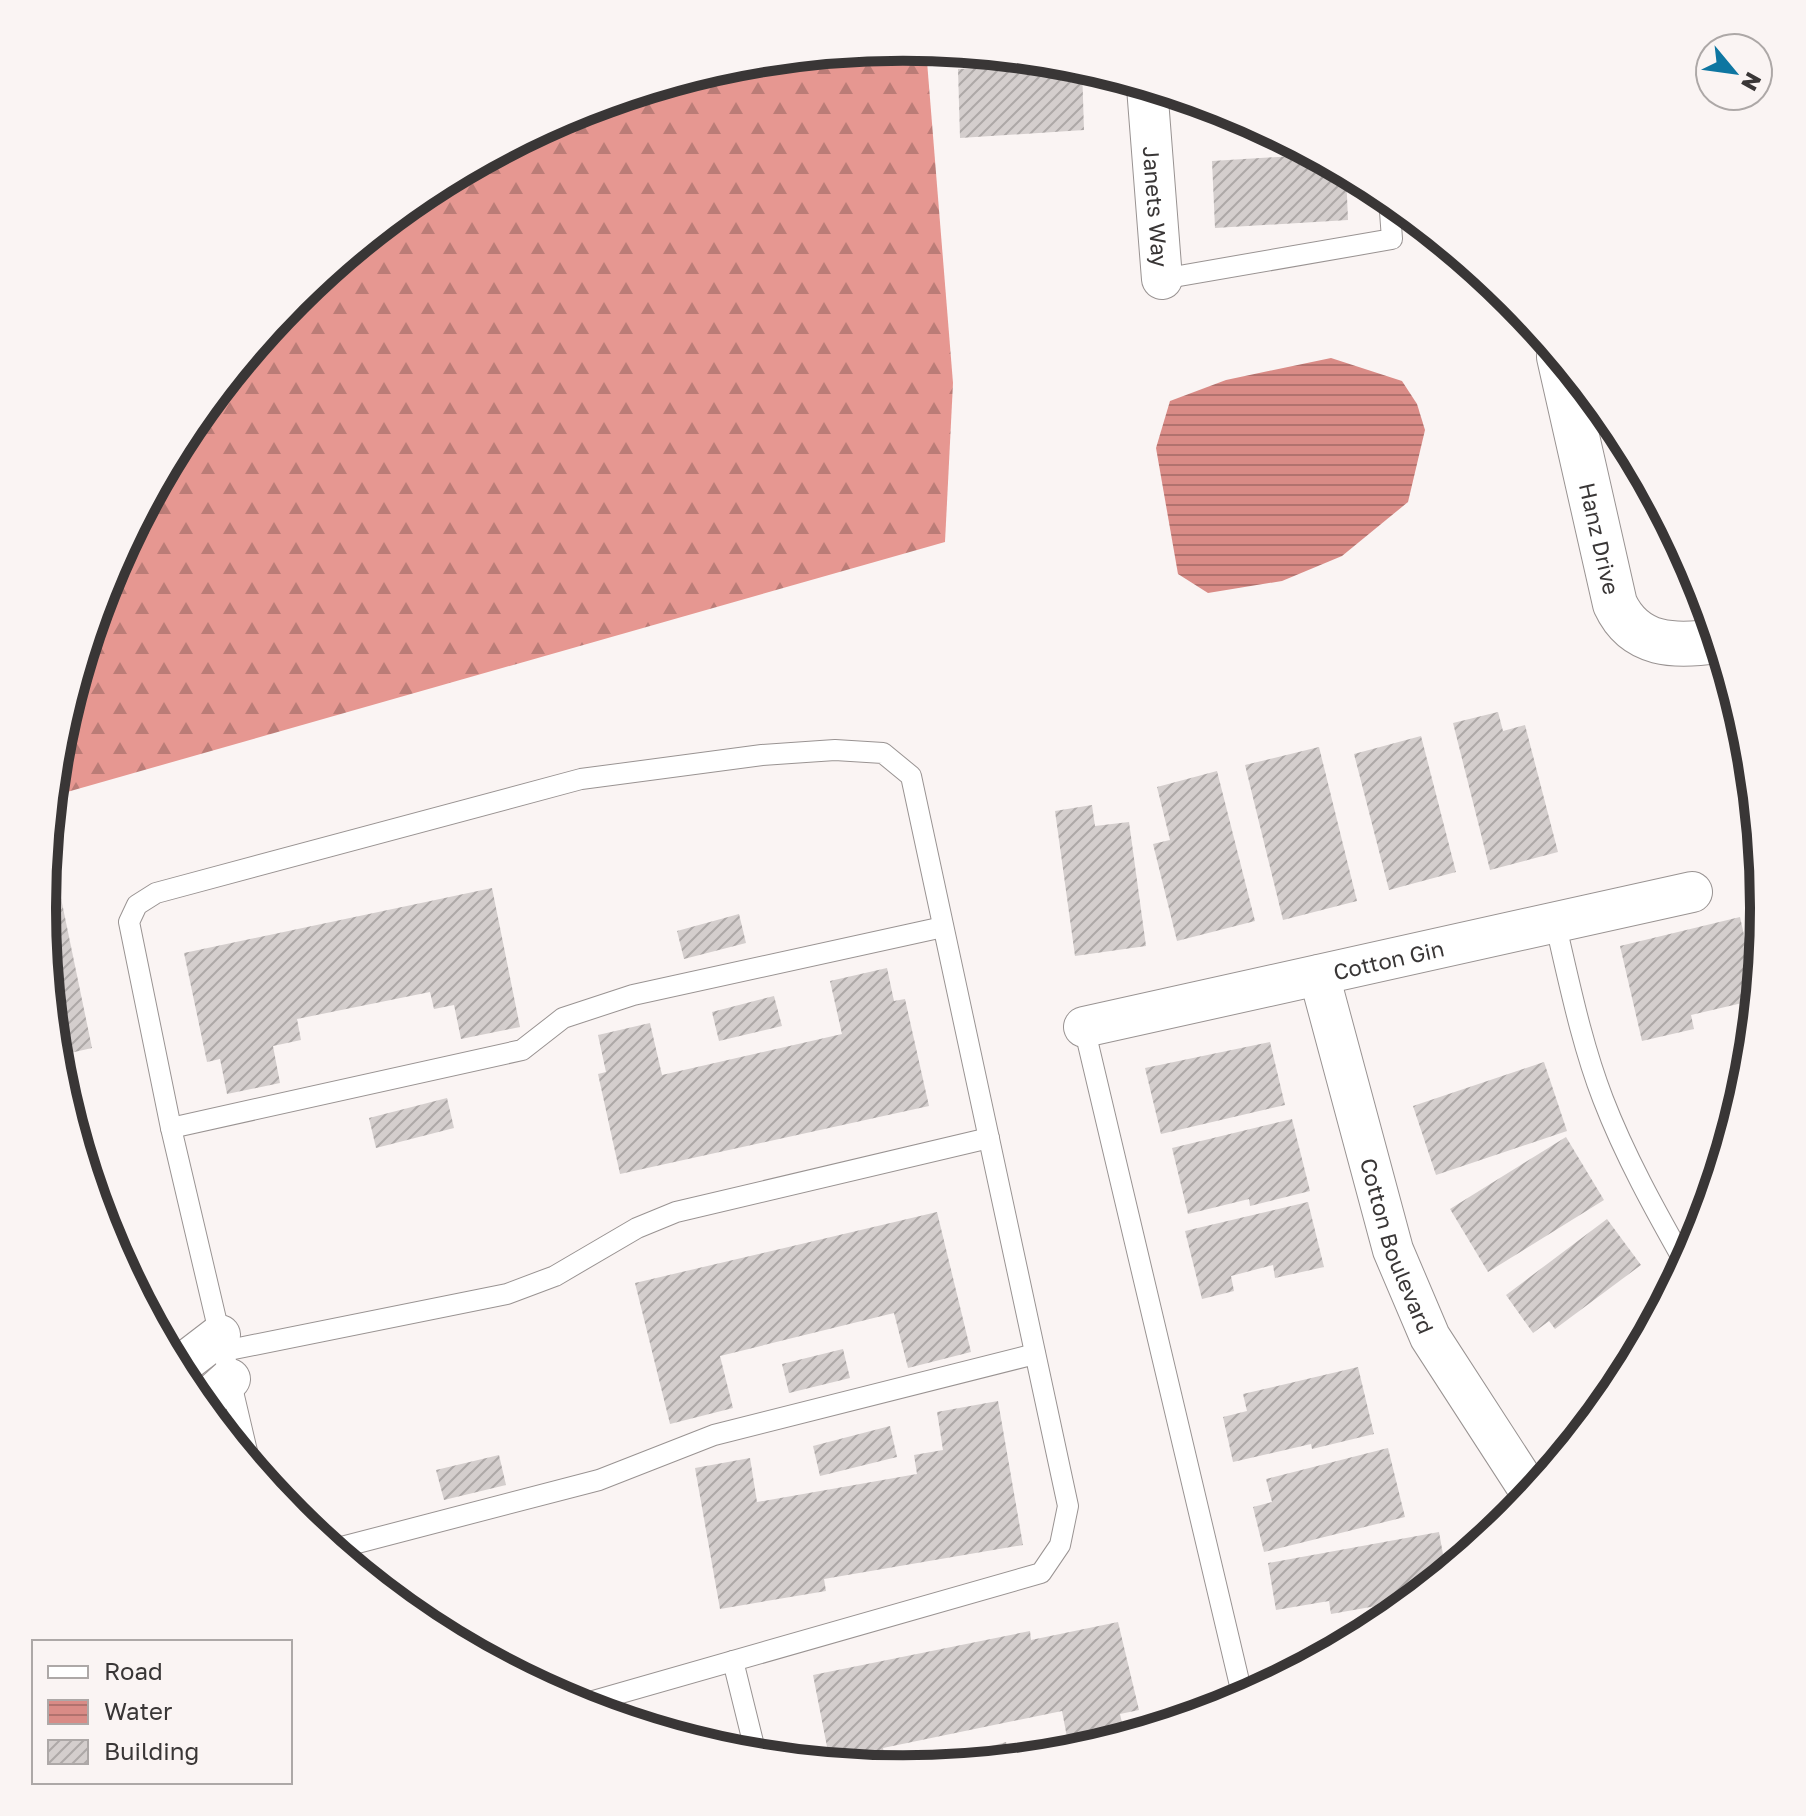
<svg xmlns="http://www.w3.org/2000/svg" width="1806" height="1816" viewBox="0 0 1806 1816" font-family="'Golos Text',sans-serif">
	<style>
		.forest { fill: url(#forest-firs) }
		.water { fill: url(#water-rules) }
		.building { fill: url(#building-hatch) }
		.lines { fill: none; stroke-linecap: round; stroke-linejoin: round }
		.service-casing { stroke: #999392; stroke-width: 22 }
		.minor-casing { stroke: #999392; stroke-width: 42 }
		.tertiary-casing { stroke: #999392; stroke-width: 46 }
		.service { stroke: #fff; stroke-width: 20 }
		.minor { stroke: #fff; stroke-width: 40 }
		.tertiary { stroke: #fff; stroke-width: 44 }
		.labels { text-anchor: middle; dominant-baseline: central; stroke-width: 6; stroke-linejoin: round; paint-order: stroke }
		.street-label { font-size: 22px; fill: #393636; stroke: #faf4f3 }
		.rim { fill: none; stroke: #393636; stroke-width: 10 }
	</style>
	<defs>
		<pattern id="forest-firs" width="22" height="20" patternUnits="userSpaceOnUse" patternTransform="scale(2)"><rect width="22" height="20" fill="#e69791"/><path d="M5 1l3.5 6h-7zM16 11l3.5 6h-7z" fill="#bb7c77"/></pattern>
		<pattern id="water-rules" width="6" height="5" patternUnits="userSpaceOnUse" patternTransform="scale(2)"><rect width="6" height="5" fill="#d98b86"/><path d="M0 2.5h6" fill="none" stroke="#b1726e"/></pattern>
		<pattern id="building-hatch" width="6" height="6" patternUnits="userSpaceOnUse" patternTransform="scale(2)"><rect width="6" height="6" fill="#d4cecd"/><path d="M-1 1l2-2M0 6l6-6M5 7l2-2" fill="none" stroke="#ada8a7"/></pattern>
	</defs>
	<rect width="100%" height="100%" fill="#faf4f3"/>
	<!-- forest -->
	<polygon class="forest" points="903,47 926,49 953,383 945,542 53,796 59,740 108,578 187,429 295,299 425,192 574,112 735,63"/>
	<!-- water -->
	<polygon class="water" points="1331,358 1402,381 1417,404 1425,430 1408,502 1342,556 1282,581 1208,593 1178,574 1156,448 1170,401 1226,380"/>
	<!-- building -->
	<g class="building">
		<polygon points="1077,65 1082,67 1084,130 960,138 958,69"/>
		<polygon points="1311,155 1346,173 1348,220 1215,228 1212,161"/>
		<polygon points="1498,712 1503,731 1525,725 1558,852 1490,870 1453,723"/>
		<polygon points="1421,736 1456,872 1389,890 1354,754"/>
		<polygon points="1319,747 1357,901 1283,920 1245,765"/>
		<polygon points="1217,771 1255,921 1177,941 1153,844 1170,840 1157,787"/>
		<polygon points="1092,805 1095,826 1129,822 1146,946 1075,956 1055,811"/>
		<polygon points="56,874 92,1048 57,1056 42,908 45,876"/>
		<polygon points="492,888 520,1027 461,1039 454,1005 434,1009 430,992 297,1019 301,1040 273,1046 280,1083 227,1094 220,1059 207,1062 184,953"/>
		<polygon points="739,914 746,943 684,959 677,931"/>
		<polygon points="1740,917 1756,988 1755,1000 1691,1015 1694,1029 1642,1041 1620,946"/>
		<polygon points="887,968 894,1001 905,999 929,1106 620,1174 598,1074 606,1072 598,1035 650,1023 662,1075 842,1034 830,981"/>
		<polygon points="774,996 782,1026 719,1041 712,1012"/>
		<polygon points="1270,1042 1285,1105 1161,1134 1145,1068"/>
		<polygon points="1544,1062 1567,1131 1436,1175 1413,1106"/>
		<polygon points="447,1098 454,1128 376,1148 369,1118"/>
		<polygon points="1292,1119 1310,1191 1250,1206 1249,1199 1188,1214 1172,1148"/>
		<polygon points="1566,1137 1604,1200 1488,1272 1450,1209"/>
		<polygon points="1308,1202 1324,1267 1275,1278 1273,1265 1231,1276 1234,1291 1202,1299 1185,1231"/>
		<polygon points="937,1212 971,1352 908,1368 894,1313 720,1356 733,1408 670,1424 635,1283"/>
		<polygon points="1607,1219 1641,1265 1555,1329 1549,1321 1533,1333 1506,1295"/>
		<polygon points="843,1349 850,1378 789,1393 782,1364"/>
		<polygon points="1358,1367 1374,1434 1312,1449 1311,1444 1233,1462 1223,1417 1247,1411 1243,1394"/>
		<polygon points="998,1401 1023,1545 824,1579 826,1591 720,1609 695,1468 750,1458 757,1502 917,1474 914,1455 943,1450 937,1412"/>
		<polygon points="890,1426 897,1457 820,1476 813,1446"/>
		<polygon points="1388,1448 1405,1517 1264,1552 1253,1507 1272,1502 1266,1479"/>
		<polygon points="499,1455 506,1485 444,1500 436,1470"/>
		<polygon points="1439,1532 1446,1571 1410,1600 1331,1614 1329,1601 1276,1610 1268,1563"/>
		<polygon points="1118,1622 1139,1710 1120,1714 1125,1736 1070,1753 1062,1711 883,1748 887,1767 830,1762 813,1675 1030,1631 1031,1640"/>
		<polygon points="1006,1742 1011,1758 947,1765 945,1759"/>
	</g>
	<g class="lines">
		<defs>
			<g id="service">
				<polyline points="1162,279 1392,239 1389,198"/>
				<path d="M 1555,922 C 1569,981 1581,1042 1603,1099 C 1625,1156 1655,1210 1685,1263"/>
				<polyline points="1084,1027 1243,1698"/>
				<polyline points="171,1128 522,1050 563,1018 633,995 943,927"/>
				<polyline points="224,1351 507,1294 555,1276 637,1228 676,1212 989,1138"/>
				<polyline points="250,1464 171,1128 129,922 137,905 156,893 581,779 762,755 835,750 883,753 911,776 1068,1506 1060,1545 1041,1573 579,1705"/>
				<polyline points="334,1549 599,1480 714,1435 1035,1354"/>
				<polyline points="733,1661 756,1754"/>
			</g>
			<g id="minor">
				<path id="s1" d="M 1147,87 L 1162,279"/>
				<path id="s2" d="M 1319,975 L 1393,1250 L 1430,1337 L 1531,1493"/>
				<path id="s3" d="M 1084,1027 L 1692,892"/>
				<polyline points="177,1368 220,1335"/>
				<polyline points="202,1404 230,1379"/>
			</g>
			<g id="tertiary">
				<path id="s4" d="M 1559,357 L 1615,604 C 1635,647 1675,647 1717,641"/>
			</g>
		</defs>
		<!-- service casing -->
		<use href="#service" class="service-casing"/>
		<!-- minor casing -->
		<use href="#minor" class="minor-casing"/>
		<!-- tertiary casing -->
		<use href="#tertiary" class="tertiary-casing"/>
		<!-- service -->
		<use href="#service" class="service"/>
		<!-- minor -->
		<use href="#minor" class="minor"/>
		<!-- tertiary -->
		<use href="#tertiary" class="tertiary"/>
	</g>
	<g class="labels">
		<!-- street labels -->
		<g class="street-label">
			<text stroke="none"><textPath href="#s1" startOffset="120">Janets Way</textPath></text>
			<text stroke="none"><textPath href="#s4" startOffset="186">Hanz Drive</textPath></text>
			<text stroke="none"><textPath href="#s3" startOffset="312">Cotton Gin</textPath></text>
			<text stroke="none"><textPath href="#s2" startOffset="282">Cotton Boulevard</textPath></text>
		</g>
	</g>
	<!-- crop -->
	<path d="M0 0H1806V1816H0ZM56 908a847 847 0 1 1 1694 0a847 847 0 1 1-1694 0Z" fill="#faf4f3" fill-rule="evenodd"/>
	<path class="rim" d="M56 908a847 847 0 1 1 1694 0a847 847 0 1 1-1694 0Z"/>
	<!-- legend -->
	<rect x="32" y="1640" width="260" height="144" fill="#faf4f3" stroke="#ada8a7" stroke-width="2"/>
	<rect x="48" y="1666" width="40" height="12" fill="#ffffff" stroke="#ada8a7" stroke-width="2"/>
	<text x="104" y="1680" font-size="24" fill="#393636">Road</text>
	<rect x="48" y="1700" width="40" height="24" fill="url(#water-rules)" stroke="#ada8a7" stroke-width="2"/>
	<text x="104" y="1720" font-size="24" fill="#393636">Water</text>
	<rect x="48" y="1740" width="40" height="24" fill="url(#building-hatch)" stroke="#ada8a7" stroke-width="2"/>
	<text x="104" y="1760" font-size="24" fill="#393636">Building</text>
	<!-- north arrow -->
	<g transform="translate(1734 72) rotate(119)"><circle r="38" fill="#faf4f3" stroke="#ada8a7" stroke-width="2"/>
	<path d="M0-6L14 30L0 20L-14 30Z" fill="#0e76a1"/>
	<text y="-12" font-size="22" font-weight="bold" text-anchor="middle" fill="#393636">N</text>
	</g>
</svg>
